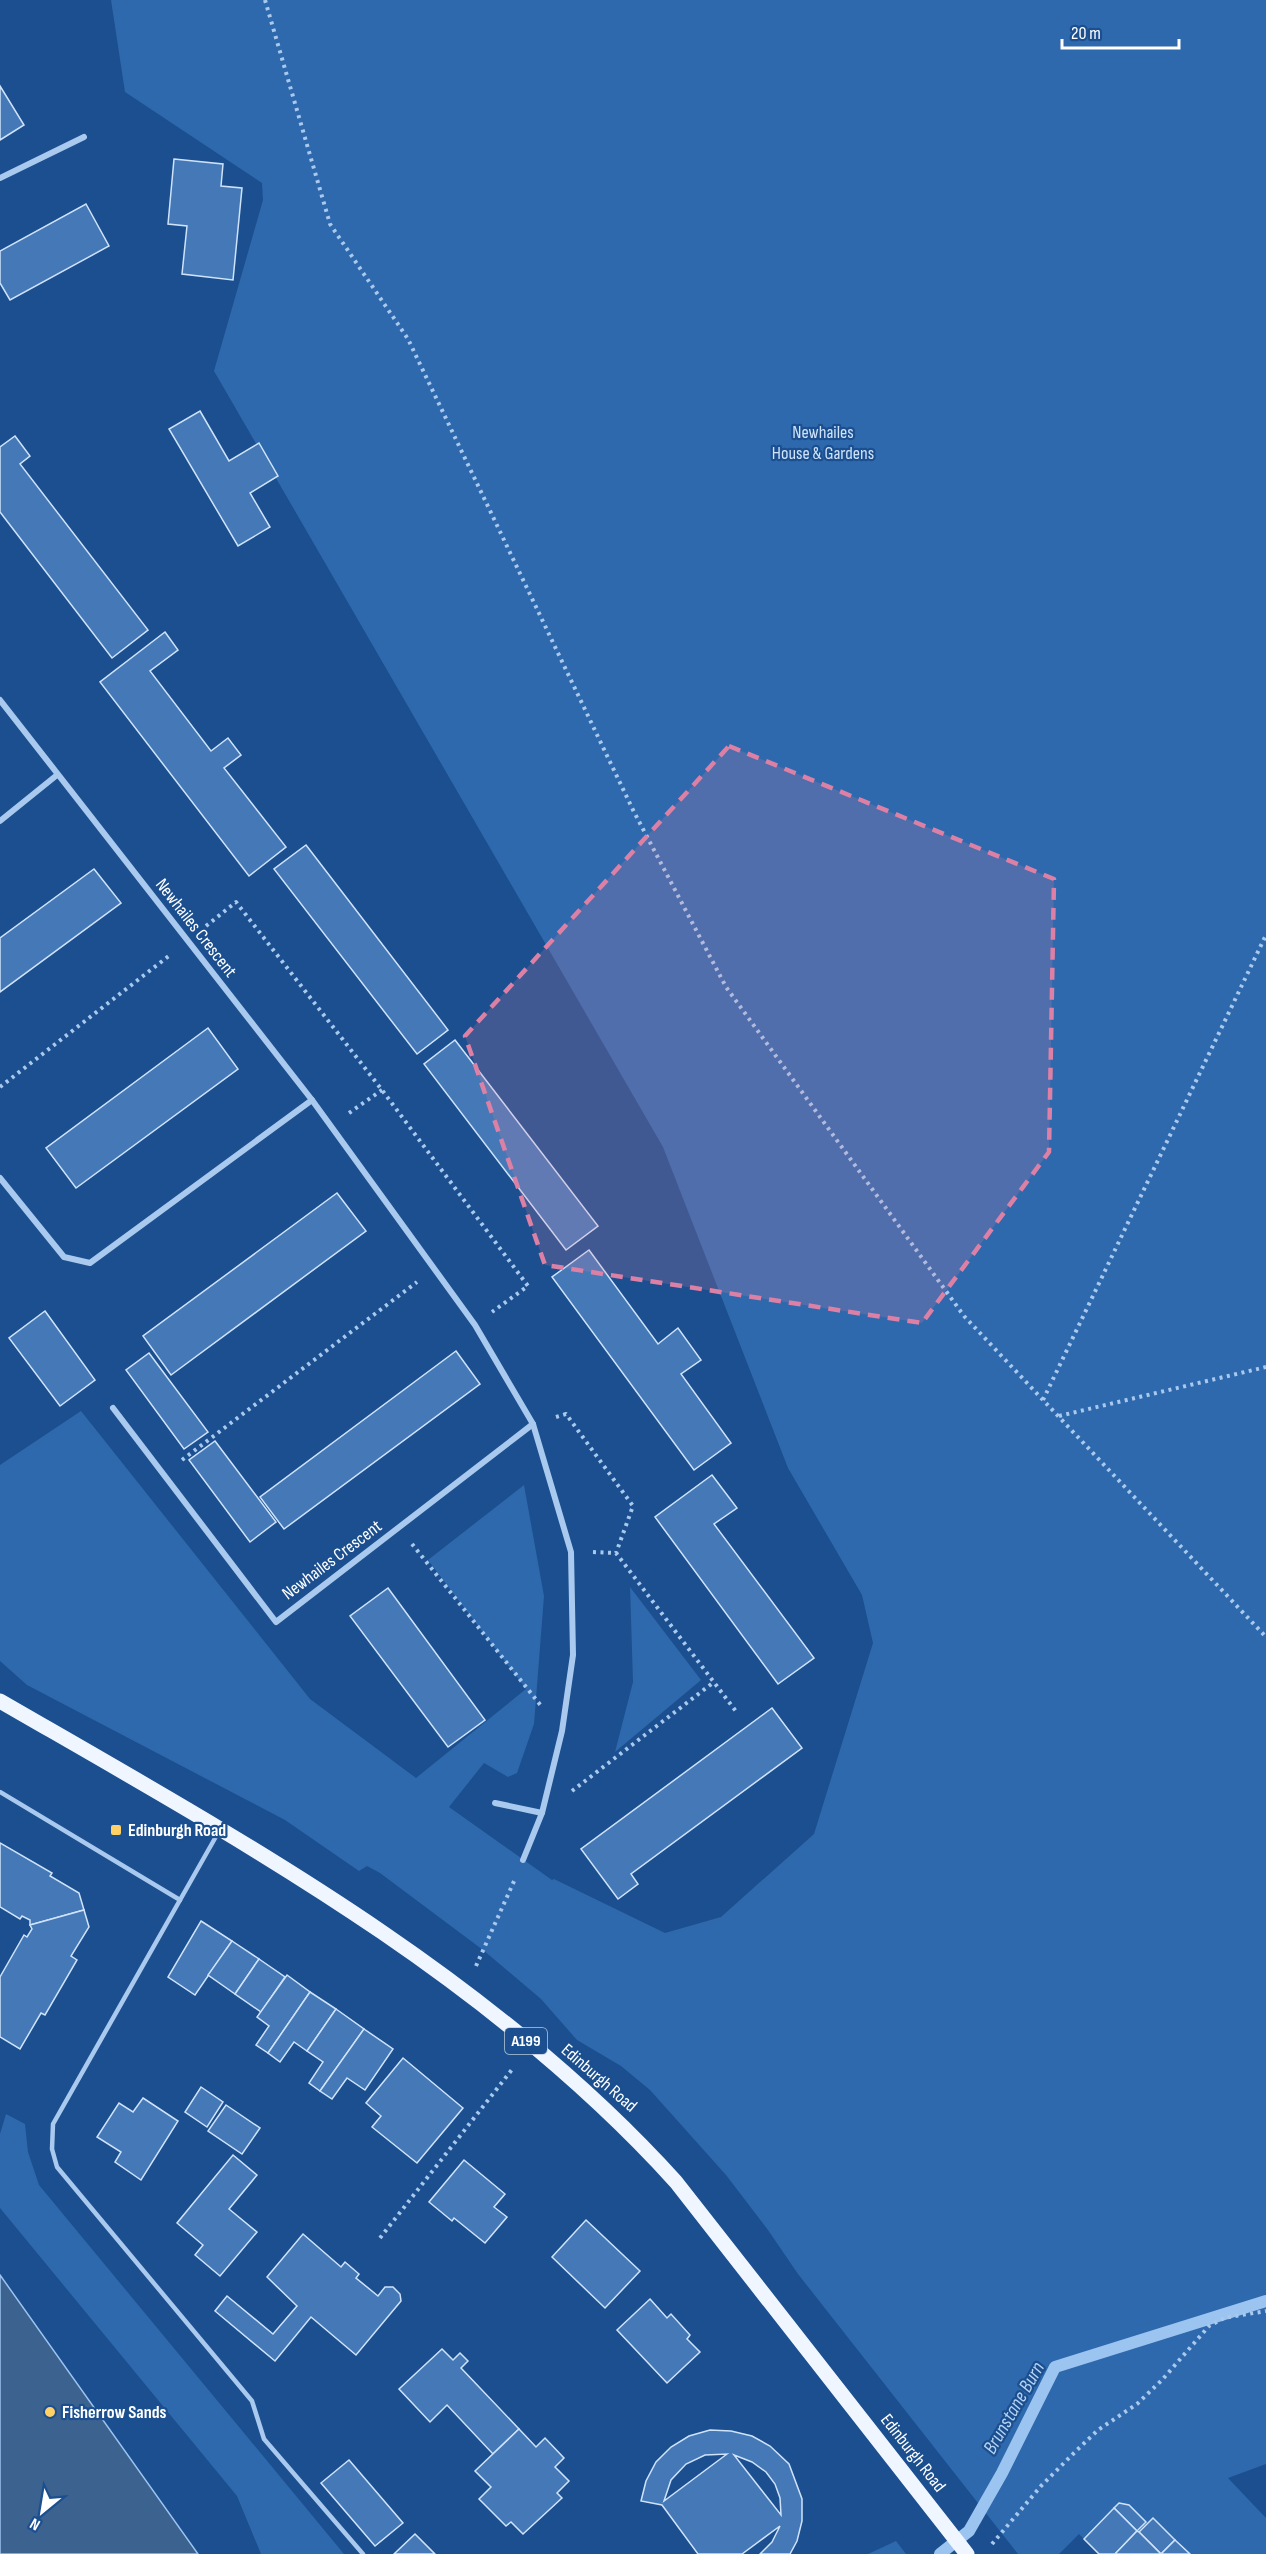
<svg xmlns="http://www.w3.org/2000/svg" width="1266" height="2554" viewBox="0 0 1266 2554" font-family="'Sofia Sans Condensed',sans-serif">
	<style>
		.green { fill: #2e69ad }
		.water { fill: #3c6290; stroke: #9cc4f0; stroke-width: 1.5 }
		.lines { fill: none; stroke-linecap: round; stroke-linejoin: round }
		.stream { stroke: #9cc4f0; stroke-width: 12 }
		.building { fill: #4478b7; stroke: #cfe3fa; stroke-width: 1.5; fill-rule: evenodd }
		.path { stroke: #a9c9ee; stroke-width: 4; stroke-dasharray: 3 4.5; stroke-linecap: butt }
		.lane { stroke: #a9c9ee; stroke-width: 4.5 }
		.street { stroke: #a9c9ee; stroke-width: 6 }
		.primary { stroke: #f0f6ff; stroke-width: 15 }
		.marked { fill: #dd80a5; fill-opacity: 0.2; stroke: #dd80a5; stroke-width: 4.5; stroke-dasharray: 12 8; stroke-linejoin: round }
		.poi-dot { fill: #ffd166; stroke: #1b4f8f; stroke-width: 2 }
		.labels { text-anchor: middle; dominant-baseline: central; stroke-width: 4.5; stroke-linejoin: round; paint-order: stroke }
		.shield { fill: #1b4f8f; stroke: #bbcadd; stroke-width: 1.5 }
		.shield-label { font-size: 16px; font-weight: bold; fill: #fff }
		.park-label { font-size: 18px; fill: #cfe3fa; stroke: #1b4f8f }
		.street-label { font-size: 18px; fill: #fff; stroke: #1b4f8f }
		.poi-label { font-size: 18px; font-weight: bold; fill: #fff; stroke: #1b4f8f; text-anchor: start }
		.water-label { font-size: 20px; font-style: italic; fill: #b5d3f5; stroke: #1b4f8f }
	</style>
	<rect width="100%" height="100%" fill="#1b4f8f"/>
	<!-- green -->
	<g class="green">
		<polygon points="111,0 1266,0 1266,2464 1228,2478 1266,2518 1266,2554 1190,2554 1153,2518 1137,2531 1146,2522 1129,2505 1119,2503 1084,2539 1079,2534 1059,2554 1018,2554 798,2274 768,2230 726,2175 650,2090 621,2066 577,2040 541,1999 483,1950 380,1873 367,1866 359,1871 285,1820 27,1685 0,1661 0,1465 81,1411 310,1699 416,1778 526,1689 428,1560 524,1485 544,1596 534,1724 517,1773 508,1777 484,1763 449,1807 552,1880 554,1879 665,1933 721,1917 814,1834 873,1643 862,1595 788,1468 663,1147 214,371 263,200 262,183 125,92"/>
		<polygon points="630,1587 701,1680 615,1752 633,1682"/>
		<polygon points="6,2114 25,2124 28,2152 39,2185 344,2554 261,2554 237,2496 0,2208 0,2134"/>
		<polygon points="896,2541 906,2554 868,2554"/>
	</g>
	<!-- water -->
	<polygon class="water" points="0,2275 198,2554 0,2554"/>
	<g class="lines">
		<!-- stream -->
		<polyline class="stream" points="940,2554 969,2531 1002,2473 1055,2367 1266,2301"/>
	</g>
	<!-- building -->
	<g class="building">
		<polygon points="0,86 24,125 0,140"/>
		<polygon points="174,159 223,164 221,186 242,188 233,280 182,274 187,226 168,224"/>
		<polygon points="86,204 109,246 10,300 0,283 0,251"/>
		<polygon points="200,411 229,461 259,443 278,476 250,493 270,527 238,546 169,429"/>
		<polygon points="15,436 30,456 20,464 148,630 112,658 0,512 0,447"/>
		<polygon points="165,632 178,650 150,671 211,751 228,738 241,755 224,768 286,847 249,876 100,682"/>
		<polygon points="306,845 448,1030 417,1054 274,869"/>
		<polygon points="94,869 121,903 0,992 0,938"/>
		<polygon points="208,1028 238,1069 76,1188 46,1148"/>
		<polygon points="455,1040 598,1226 566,1250 424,1064"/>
		<polygon points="337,1193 366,1231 171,1375 143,1336"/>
		<polygon points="589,1250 658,1344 678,1328 701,1360 681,1374 731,1443 694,1470 552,1277"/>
		<polygon points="45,1311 95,1380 60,1406 9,1338"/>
		<polygon points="456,1351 480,1384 284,1529 260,1497"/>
		<polygon points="149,1353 208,1432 184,1449 126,1370"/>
		<polygon points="215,1441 276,1522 250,1542 189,1460"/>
		<polygon points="712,1475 737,1508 714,1524 814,1658 778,1684 655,1517"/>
		<polygon points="388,1588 485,1720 448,1747 350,1616"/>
		<polygon points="772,1708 802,1748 631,1874 638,1884 618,1899 581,1849"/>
		<polygon points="0,1843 52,1873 50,1876 79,1893 84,1910 30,1925 30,1920 22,1916 20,1919 0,1907"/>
		<polygon points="84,1910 89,1927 71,1956 77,1960 45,2015 41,2013 20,2049 0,2037 0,1977 24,1935 27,1937 32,1929 30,1925"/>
		<polygon points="201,1921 232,1941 195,1995 168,1977"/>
		<polygon points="232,1941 259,1959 235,1994 208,1975"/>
		<polygon points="259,1959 285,1977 261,2012 235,1994"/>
		<polygon points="287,1975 310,1992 268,2053 256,2045 269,2026 257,2017"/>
		<polygon points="310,1992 336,2009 307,2051 294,2042 280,2062 268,2053"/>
		<polygon points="336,2009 364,2029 320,2091 309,2083 323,2062 307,2051"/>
		<polygon points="364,2029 393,2049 365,2090 347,2078 332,2099 320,2091"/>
		<polygon points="403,2058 463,2108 417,2163 372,2127 381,2116 366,2103"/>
		<polygon points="201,2087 223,2102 207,2127 185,2112"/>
		<polygon points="143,2098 178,2121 141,2180 115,2162 121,2152 97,2137 119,2103 133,2112"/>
		<polygon points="226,2105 260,2128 242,2154 208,2131"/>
		<polygon points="233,2155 257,2175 229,2209 257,2232 220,2276 195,2255 203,2245 177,2223"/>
		<polygon points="464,2160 505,2194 494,2207 507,2217 485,2243 454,2218 452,2221 429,2202"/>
		<polygon points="586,2220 640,2271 605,2308 552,2257"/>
		<polygon points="303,2234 341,2267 345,2262 359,2274 356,2278 378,2296 385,2287 393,2287 400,2294 401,2301 356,2355 311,2317 275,2361 215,2311 227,2296 273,2334 297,2306 267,2277"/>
		<polygon points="650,2299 667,2318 671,2314 690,2335 687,2339 700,2352 667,2383 617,2330"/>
		<polygon points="442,2349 453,2360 460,2353 468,2361 461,2368 519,2429 493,2454 447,2405 430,2422 399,2389"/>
		<polygon points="519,2429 536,2447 545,2438 564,2458 555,2467 569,2481 557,2493 562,2498 523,2534 511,2522 506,2526 479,2499 491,2487 475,2471"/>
		<path d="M 710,2430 L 731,2431 L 752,2436 L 770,2446 L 789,2464 L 802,2499 L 802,2521 L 797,2541 L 790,2554 L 760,2554 L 772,2542 L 780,2526 L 742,2554 L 698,2554 L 662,2505 L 641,2501 L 646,2481 L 656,2462 L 671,2447 L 689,2436 ZM 727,2454 L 664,2501 L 671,2480 L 686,2464 L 705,2455 ZM 734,2455 L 752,2462 L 766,2472 L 775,2484 L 780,2498 L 781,2515 Z"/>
		<polygon points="349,2460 403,2523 375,2546 321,2483"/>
		<polygon points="1119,2503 1129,2505 1146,2522 1137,2531 1114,2508"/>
		<polygon points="1114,2508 1137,2531 1115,2554 1099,2554 1084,2539"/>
		<polygon points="1153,2518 1175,2540 1161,2554 1139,2532"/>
		<polygon points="1137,2531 1139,2532 1161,2554 1115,2554"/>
		<polygon points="415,2534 435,2554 394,2554"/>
		<polygon points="1175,2540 1190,2554 1161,2554"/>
	</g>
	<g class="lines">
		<!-- path -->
		<g class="path">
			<polyline points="265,0 330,224 408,339 633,810 726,987 964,1316 1266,1637"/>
			<polyline points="206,926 236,902 382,1090 528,1286 492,1312"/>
			<polyline points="0,1087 170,955"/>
			<polyline points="349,1113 382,1090"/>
			<polyline points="1043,1400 1266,935"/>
			<polyline points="1059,1416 1266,1367"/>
			<polyline points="556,1417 566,1414 633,1506 616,1553"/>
			<polyline points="182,1460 417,1282"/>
			<polyline points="412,1544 542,1707"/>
			<polyline points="593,1552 616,1553 738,1714"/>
			<polyline points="572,1791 714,1682"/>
			<polyline points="476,1966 515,1879"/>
			<polyline points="380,2238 514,2067"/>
			<polyline points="992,2544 1041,2486 1076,2451 1098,2430 1137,2404 1162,2380 1209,2326 1224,2318 1266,2311"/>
		</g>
		<!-- lane -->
		<g class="lane">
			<polyline points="0,1792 180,1900"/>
			<polyline points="218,1833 53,2124 52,2149 57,2167 252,2401 264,2439 363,2554"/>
		</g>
		<!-- street -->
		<g class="street">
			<polyline points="0,178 84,137"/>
			<polyline points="0,700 312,1100 475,1325 533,1424 571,1552 573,1655 562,1731 542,1813 523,1860"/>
			<polyline points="0,821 57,775"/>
			<polyline points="0,1178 64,1257 90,1263 312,1100"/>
			<polyline points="113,1408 276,1622 533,1424"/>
			<polyline points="495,1803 542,1813"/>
		</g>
		<!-- primary -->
		<path class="primary" d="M 0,1701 C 239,1839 489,1975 676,2182 L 967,2554"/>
	</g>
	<!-- marked area -->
	<path class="marked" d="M 729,746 L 1054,879 L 1049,1152 L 922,1323 L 545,1265 L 465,1036 Z"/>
	<!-- markers -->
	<g class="poi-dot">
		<rect x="110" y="1824" width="12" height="12" rx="3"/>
		<circle cx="50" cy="2412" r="6"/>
	</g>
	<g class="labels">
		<!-- shield labels -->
		<rect class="shield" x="505" y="2028" width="42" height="26" rx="4.5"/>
		<g class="shield-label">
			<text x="526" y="2041">A199</text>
		</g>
		<!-- park labels -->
		<g class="park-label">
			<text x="823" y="432">Newhailes<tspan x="823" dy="21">House &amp; Gardens</tspan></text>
		</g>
		<!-- street labels -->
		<g class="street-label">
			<text transform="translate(196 928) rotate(52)">Newhailes Crescent</text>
			<text transform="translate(332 1560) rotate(-37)">Newhailes Crescent</text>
			<text transform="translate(599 2078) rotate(41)">Edinburgh Road</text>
			<text transform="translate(913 2453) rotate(52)">Edinburgh Road</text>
		</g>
		<!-- poi labels -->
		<g class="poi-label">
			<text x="128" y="1830">Edinburgh Road</text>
			<text x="62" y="2412">Fisherrow Sands</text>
		</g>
		<!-- water labels -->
		<g class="water-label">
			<text transform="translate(1014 2408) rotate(-60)">Brunstane Burn</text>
		</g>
	</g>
	<!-- north arrow -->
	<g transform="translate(42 2512) rotate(210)" stroke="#1b4f8f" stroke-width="4.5" paint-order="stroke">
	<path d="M0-4.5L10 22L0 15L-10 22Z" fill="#ffffff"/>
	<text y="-9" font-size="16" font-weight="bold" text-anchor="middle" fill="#ffffff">N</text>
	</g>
	<!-- scale -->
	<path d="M1062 39v9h117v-9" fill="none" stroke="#ffffff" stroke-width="3"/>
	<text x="1071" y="39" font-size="18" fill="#ffffff" stroke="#1b4f8f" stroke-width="4.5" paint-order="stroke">20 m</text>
</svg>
